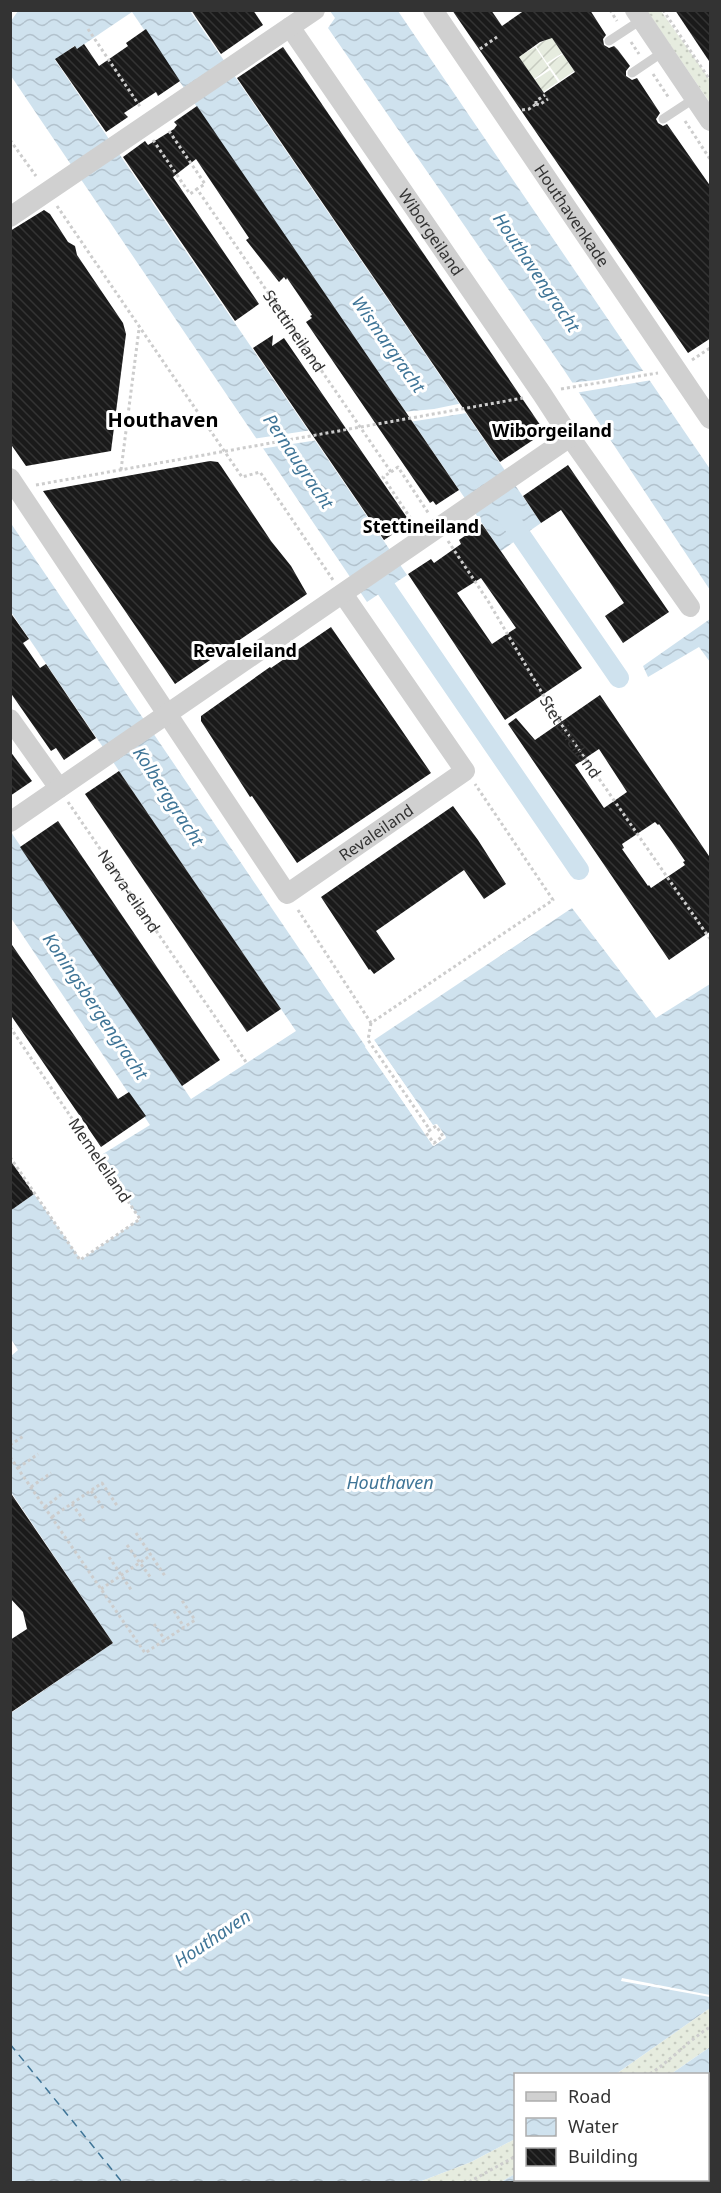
<svg xmlns="http://www.w3.org/2000/svg" width="721" height="2193" viewBox="0 0 721 2193" font-family="'Noto Sans',sans-serif">
	<style>
		.grass { fill: url(#grass-dots) }
		.garden { fill: url(#garden-furrows) }
		.water { fill: url(#water-waves) }
		.pier { fill: #fff }
		.lines { fill: none; stroke-linecap: round; stroke-linejoin: round }
		.canal { stroke: #cfe2ee; stroke-width: 20 }
		.ferry { stroke: #3f7597; stroke-width: 1.5; stroke-dasharray: 8 6; stroke-linecap: butt }
		.building { fill: url(#building-back-hatch); fill-rule: evenodd }
		.path { stroke: #cdcdcd; stroke-width: 3; stroke-dasharray: 3 3; stroke-linecap: butt }
		.lane { stroke: #d0d0d0; stroke-width: 9 }
		.street { stroke: #d0d0d0; stroke-width: 20 }
		.labels { text-anchor: middle; dominant-baseline: central; stroke-width: 6; stroke-linejoin: round; paint-order: stroke }
		.street-label { font-size: 16px; fill: #333; stroke: #fff }
		.water-label { font-size: 18px; font-style: italic; fill: #3f7597; stroke: #fff }
		.neighbourhood-label { font-size: 18px; font-weight: bold; fill: #000; stroke: #fff }
		.quarter-label { font-size: 20px; font-weight: bold; fill: #000; stroke: #fff }
	</style>
	<defs>
		<pattern id="grass-dots" width="8" height="8" patternUnits="userSpaceOnUse" patternTransform="scale(1.5)"><rect width="8" height="8" fill="#e6ecdf"/><path d="M2 2h.1M6 6h.1" fill="none" stroke="#c6cbc0" stroke-width="1.8" stroke-linecap="round"/></pattern>
		<pattern id="garden-furrows" width="10" height="10" patternUnits="userSpaceOnUse" patternTransform="scale(1.5)"><rect width="10" height="10" fill="#e6ecdf"/><path d="M-1 1l2-2M0 10L10 0M9 11l2-2" fill="none" stroke="#c6cbc0"/></pattern>
		<pattern id="water-waves" width="16" height="10" patternUnits="userSpaceOnUse" patternTransform="scale(1.5)"><rect width="16" height="10" fill="#cfe2ee"/><path d="M0 5q4-4 8 0t8 0" fill="none" stroke="#b2c2cd"/></pattern>
		<pattern id="building-back-hatch" width="6" height="6" patternUnits="userSpaceOnUse" patternTransform="scale(1.5)"><rect width="6" height="6" fill="#1a1a1a"/><path d="M-1 5l2 2M0 0l6 6M5-1l2 2" fill="none" stroke="#333"/></pattern>
	</defs>
	<rect width="100%" height="100%" fill="#fff"/>
	<!-- grass -->
	<g class="grass">
		<polygon points="647,11 661,11 710,80 710,103"/>
		<polygon points="710,2008 710,2047 671,2074 616,2074"/>
		<polygon points="515,2139 515,2174 501,2182 419,2182 471,2162"/>
	</g>
	<!-- garden -->
	<g class="garden">
		<polygon points="551,36 562,53 547,63 536,46"/>
		<polygon points="535,47 549,68 534,79 518,57"/>
		<polygon points="563,54 574,71 560,81 548,64"/>
		<polygon points="550,70 558,82 543,92 535,80"/>
	</g>
	<!-- water -->
	<g class="water">
		<polygon points="18,11 190,11 541,523 501,551 132,12 77,49 74,46 55,60 407,575 367,602 11,76 11,21"/>
		<polygon points="330,11 398,11 710,469 710,590 562,367 328,28 335,18"/>
		<polygon points="10,522 433,1146 446,1138 436,1124 433,1126 374,1040 572,908 656,1018 710,984 710,2008 616,2074 516,2074 515,2139 471,2162 419,2182 11,2182 11,1713 113,1643 11,1492 11,1356 18,1350 11,1339 11,1210 34,1194 81,1260 140,1219 98,1157 150,1125 11,918 11,832 191,1099 296,1031 11,612"/>
		<polygon points="710,619 710,662 699,647 648,677 643,666"/>
		<polygon points="710,2047 710,2182 501,2182 515,2174 516,2180 708,2180 708,2074 671,2074"/>
	</g>
	<!-- pier -->
	<g class="pier">
		<polygon points="647,370 652,380 575,393 569,383 597,380"/>
		<polygon points="463,403 467,413 409,422 402,412 434,409"/>
		<polygon points="312,430 318,440 260,449 253,439"/>
		<polygon points="374,1040 433,1125 437,1124 446,1137 434,1146 365,1047 367,1045 434,1142 442,1137 436,1128 431,1128 372,1042"/>
		<polygon points="622,1978 710,1995 710,1997 621,1981"/>
	</g>
	<g class="lines">
		<!-- canal -->
		<g class="canal">
			<polyline points="506,514 619,678"/>
			<polyline points="372,568 579,870"/>
		</g>
		<!-- ferry -->
		<polyline class="ferry" points="10,2044 122,2182"/>
	</g>
	<!-- building -->
	<g class="building">
		<polygon points="191,10 253,10 263,25 221,54"/>
		<path d="M 452,10 L 491,10 L 502,26 L 525,10 L 590,10 L 606,35 L 603,39 L 604,45 L 609,48 L 614,46 L 618,50 L 630,66 L 626,71 L 626,76 L 632,80 L 637,78 L 660,113 L 656,119 L 658,123 L 663,126 L 667,124 L 711,187 L 711,338 L 688,353 ZM 552,38 L 575,72 L 544,93 L 519,57 L 540,42 Z"/>
		<polygon points="675,10 711,10 711,64"/>
		<polygon points="146,29 180,81 158,96 156,92 124,113 128,117 106,132 55,59 75,46 77,49 84,44 99,66 128,46 126,43"/>
		<polygon points="283,47 545,432 500,462 237,78"/>
		<polygon points="197,106 459,490 436,505 433,501 430,503 306,322 312,318 310,316 312,315 300,297 287,278 286,280 284,277 279,282 246,240 249,238 196,159 173,177 259,304 235,321 123,157 145,141 148,145 174,129 177,125 174,122"/>
		<polygon points="44,210 50,214 68,242 75,246 77,255 123,323 126,334 111,451 26,466 10,443 10,231"/>
		<polygon points="273,335 272,346 284,338 408,519 404,521 407,525 384,540 253,348"/>
		<polygon points="210,461 218,462 221,466 271,541 291,566 307,594 175,684 43,491"/>
		<polygon points="568,465 669,612 623,643 605,616 624,603 561,510 541,523 523,496"/>
		<path d="M 482,524 L 582,668 L 505,720 L 408,574 L 431,559 L 434,563 L 461,544 L 459,540 ZM 481,578 L 516,628 L 492,644 L 457,593 Z"/>
		<polygon points="10,612 29,639 23,643 40,668 46,664 96,738 64,760 56,748 51,751 10,692"/>
		<polygon points="331,627 431,773 297,863 252,796 250,797 201,721 201,716 270,667 271,668"/>
		<path d="M 600,695 L 711,859 L 711,931 L 669,960 L 508,724 L 516,718 L 535,740 ZM 599,749 L 627,792 L 604,808 L 575,765 ZM 655,822 L 658,825 L 659,824 L 672,842 L 685,861 L 683,862 L 685,865 L 651,888 L 649,885 L 648,886 L 622,849 L 624,848 L 622,844 Z"/>
		<polygon points="10,751 32,781 10,796"/>
		<polygon points="119,771 281,1009 247,1032 85,794"/>
		<polygon points="453,806 478,840 506,884 484,899 464,870 376,931 395,959 374,974 370,969 369,970 321,897"/>
		<polygon points="58,821 220,1060 182,1086 20,847"/>
		<polygon points="10,942 118,1099 129,1092 146,1116 101,1147 10,1014"/>
		<polygon points="10,1160 34,1194 10,1211"/>
		<polygon points="10,1492 113,1643 10,1713 10,1640 27,1629 23,1612 10,1598"/>
	</g>
	<g class="lines">
		<!-- path -->
		<g class="path">
			<polyline points="610,10 617,21"/>
			<polyline points="663,10 710,80"/>
			<polyline points="88,29 141,108"/>
			<polyline points="631,42 639,54"/>
			<polyline points="480,49 497,37"/>
			<polyline points="653,74 669,98"/>
			<polyline points="536,104 539,105 548,99"/>
			<polyline points="536,104 536,101 545,95"/>
			<polyline points="522,110 529,109 536,104"/>
			<polyline points="685,121 710,159"/>
			<polyline points="169,131 205,184 197,189"/>
			<polyline points="10,140 36,176"/>
			<path id="s1" d="M 153,140 L 190,194 L 197,189 L 391,472 L 383,477 L 413,522"/>
			<polyline points="57,206 242,477 260,472 333,580"/>
			<polyline points="692,360 710,348"/>
			<polyline points="561,389 658,373"/>
			<polyline points="121,470 139,329"/>
			<polyline points="391,472 398,467 429,514"/>
			<polyline points="36,485 523,398"/>
			<path id="s2" d="M 448,541 L 488,601 L 555,715 L 710,939"/>
			<path id="s3" d="M 68,802 L 246,1062"/>
			<polyline points="298,910 371,1023 553,900 475,784"/>
			<polyline points="371,1023 368,1040 430,1130 426,1133 434,1143 443,1136 436,1126 430,1130"/>
			<polyline points="10,1027 140,1219 80,1260 10,1157"/>
			<polyline points="10,1445 25,1435"/>
			<polyline points="10,1457 145,1653 195,1620 181,1599"/>
			<polyline points="18,1468 38,1454"/>
			<polyline points="31,1487 51,1473"/>
			<polyline points="91,1491 104,1509"/>
			<polyline points="72,1504 85,1522"/>
			<polyline points="45,1507 64,1492"/>
			<polyline points="52,1517 102,1483 118,1507"/>
			<polyline points="136,1533 165,1576"/>
			<polyline points="127,1545 151,1578"/>
			<polyline points="109,1557 132,1591"/>
			<polyline points="101,1589 151,1555"/>
			<polyline points="174,1611 184,1627"/>
			<polyline points="154,1624 165,1640"/>
			<path d="M 650,2074 C 671,2060 688,2041 710,2027"/>
			<polyline points="469,2182 516,2156"/>
		</g>
		<!-- lane -->
		<g class="lane">
			<polyline points="609,41 641,20"/>
			<polyline points="632,73 663,52"/>
			<polyline points="663,119 695,98"/>
		</g>
		<!-- street -->
		<g class="street">
			<path id="s4" d="M 433,10 L 710,419"/>
			<polyline points="635,10 710,121"/>
			<path id="s5" d="M 290,27 L 542,394 L 570,437 L 690,607"/>
			<polyline points="10,217 315,10"/>
			<path id="s6" d="M 10,478 L 287,894 L 465,771 L 343,594"/>
			<polyline points="10,719 59,788"/>
			<polyline points="10,822 570,437"/>
		</g>
	</g>
	<g class="labels">
		<!-- street labels -->
		<g class="street-label">
			<text stroke="none"><textPath href="#s4" startOffset="248">Houthavenkade</textPath></text>
			<text stroke="none"><textPath href="#s5" startOffset="249">Wiborgeiland</textPath></text>
			<text stroke="none"><textPath href="#s1" startOffset="246">Stettineiland</textPath></text>
			<text stroke="none"><textPath href="#s2" startOffset="231">Stettineiland</textPath></text>
			<text stroke="none"><textPath href="#s6" startOffset="608">Revaleiland</textPath></text>
			<text stroke="none"><textPath href="#s3" startOffset="108">Narva-eiland</textPath></text>
			<text transform="translate(100 1160) rotate(56)">Memeleiland</text>
		</g>
		<!-- water labels -->
		<g class="water-label">
			<text transform="translate(537 272) rotate(56)">Houthavengracht</text>
			<text transform="translate(389 344) rotate(55)">Wismargracht</text>
			<text transform="translate(299 461) rotate(56)">Pernaugracht</text>
			<text transform="translate(169 796) rotate(57)">Kolberggracht</text>
			<text transform="translate(96 1006) rotate(56)">Koningsbergengracht</text>
			<text x="390" y="1482">Houthaven</text>
			<text transform="translate(212 1938) rotate(-34)">Houthaven</text>
		</g>
		<!-- neighbourhood labels -->
		<g class="neighbourhood-label">
			<text x="552" y="430">Wiborgeiland</text>
			<text x="421" y="526">Stettineiland</text>
			<text x="245" y="650">Revaleiland</text>
		</g>
		<!-- quarter labels -->
		<g class="quarter-label">
			<text x="163" y="419">Houthaven</text>
		</g>
	</g>
	<!-- border -->
	<rect width="721" height="2193" fill="none" stroke="#333333" stroke-width="24"/>
	<!-- legend -->
	<rect x="514" y="2073" width="195" height="108" fill="#ffffff" stroke="#adadad" stroke-width="1.5"/>
	<rect x="526" y="2092" width="30" height="9" fill="#d0d0d0" stroke="#adadad" stroke-width="1.5"/>
	<text x="568" y="2103" font-size="18" fill="#333333">Road</text>
	<rect x="526" y="2118" width="30" height="18" fill="url(#water-waves)" stroke="#adadad" stroke-width="1.5"/>
	<text x="568" y="2133" font-size="18" fill="#333333">Water</text>
	<rect x="526" y="2148" width="30" height="18" fill="url(#building-back-hatch)" stroke="#adadad" stroke-width="1.5"/>
	<text x="568" y="2163" font-size="18" fill="#333333">Building</text>
</svg>
